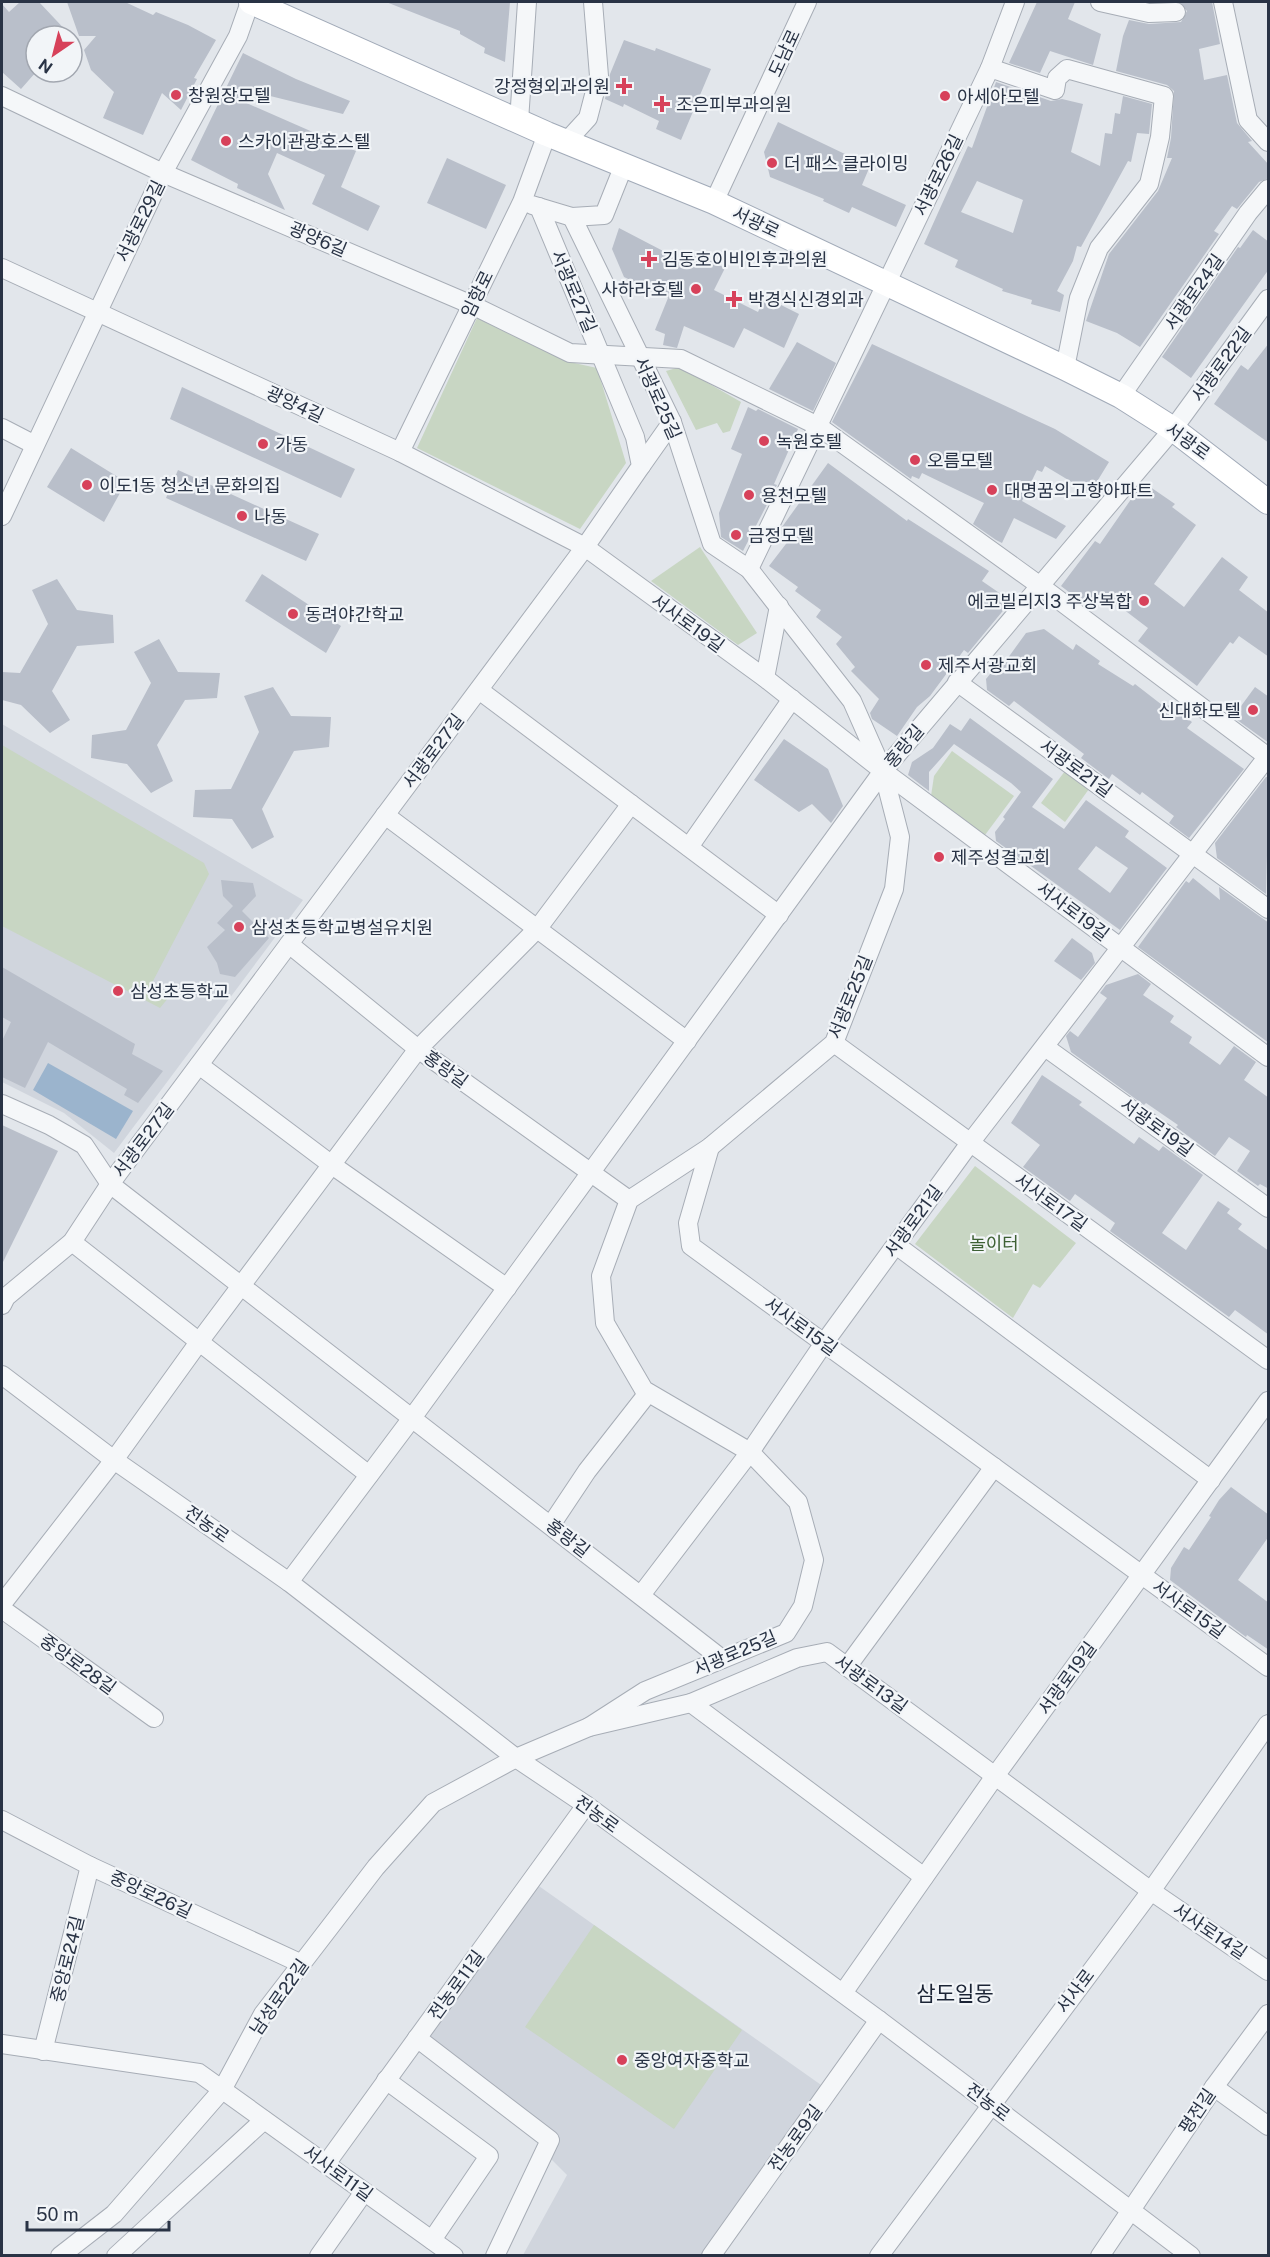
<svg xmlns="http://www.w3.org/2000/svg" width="1270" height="2257" viewBox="0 0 1270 2257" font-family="'Public Sans','Noto Sans KR',sans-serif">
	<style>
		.built { fill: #d0d5dd }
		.green { fill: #c8d6c3 }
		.water { fill: #9bb4cd }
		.building { fill: #b9bfca; fill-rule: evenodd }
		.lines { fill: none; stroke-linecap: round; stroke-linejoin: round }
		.minor-casing { stroke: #a7adb6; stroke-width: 20 }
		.major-casing { stroke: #a1aab8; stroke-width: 26 }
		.minor { stroke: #f5f7f9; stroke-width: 18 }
		.major { stroke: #fff; stroke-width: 24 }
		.poi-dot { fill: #d7415a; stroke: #f2f5f8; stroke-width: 2 }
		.labels { text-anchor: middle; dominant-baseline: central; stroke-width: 4.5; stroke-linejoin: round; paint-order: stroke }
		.street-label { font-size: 18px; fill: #293345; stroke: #f2f5f8 }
		.poi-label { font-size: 18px; fill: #293345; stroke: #f2f5f8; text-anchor: start }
		.park-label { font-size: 18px; fill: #3e6135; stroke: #f2f5f8 }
		.quarter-label { font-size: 21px; fill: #1b2435; stroke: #f2f5f8 }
	</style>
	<rect width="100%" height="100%" fill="#e2e6eb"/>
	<!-- built -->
	<g class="built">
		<polygon points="2,724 303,900 114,1153 64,1113 2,1082"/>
		<polygon points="536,1884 824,2087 703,2255 523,2255 567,2175 550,2158 558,2134 422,2032"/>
	</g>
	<!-- green -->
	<g class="green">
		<polygon points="477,318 565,361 597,368 626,463 580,529 417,448"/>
		<polygon points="680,367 741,402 730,431 723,433 717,423 696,430 666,371"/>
		<polygon points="700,547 757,633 738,645 651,581"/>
		<polygon points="2,745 204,863 209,874 152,983 169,997 160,1008 2,926"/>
		<polygon points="952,751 1014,796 985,835 931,796 934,776"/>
		<polygon points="1065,771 1089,789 1065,822 1041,803"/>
		<polygon points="975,1166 1076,1243 1040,1288 1033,1284 1013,1318 915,1244"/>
		<polygon points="594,1925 742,2030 674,2129 525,2027"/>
	</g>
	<!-- water -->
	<polygon class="water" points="48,1063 133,1111 116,1139 33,1090"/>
	<!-- building -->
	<g class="building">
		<polygon points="20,2 39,2 71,36 36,36 36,72 21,89 2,72 2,4 9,12"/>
		<polygon points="67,2 125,2 153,15 156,12 188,25 216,40 194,78 197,79 181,110 162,93 143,135 103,118 114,92 91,70 84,50 96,36 79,36"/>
		<polygon points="386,2 510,2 505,62 484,53 485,48 460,34 460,31"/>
		<polygon points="1037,2 1075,2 1068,19 1101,34 1093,65 1050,51 1040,73 1009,63"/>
		<polygon points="1179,2 1212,2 1220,44 1199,49 1204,80 1227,75 1237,123 1252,141 1248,142 1269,165 1269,178 1259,182 1237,209 1232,206 1214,231 1219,234 1140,347 1117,333 1086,321 1109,254 1158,191 1172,158 1167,158 1171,138 1174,91 1167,85 1116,71 1123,36 1129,20 1149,24 1181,22 1187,11"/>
		<polygon points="624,40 655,51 656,48 711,69 681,140 656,129 659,121 624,104 623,107 605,99 610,74"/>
		<polygon points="243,53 296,79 350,101 343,114 246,90 242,101 356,151 341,187 380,206 368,231 312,204 325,175 277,153 268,174 285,210 237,188 238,184 191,160"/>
		<path d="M 996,82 L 1051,101 L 1062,99 L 1083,104 L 1071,152 L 1100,166 L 1105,133 L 1112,134 L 1115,113 L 1120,114 L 1123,96 L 1152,104 L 1149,134 L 1137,133 L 1131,162 L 1128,161 L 1081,247 L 1077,246 L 1073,261 L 1057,291 L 1064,295 L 1060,312 L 1031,304 L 1032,300 L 1002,291 L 1003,289 L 955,267 L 958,260 L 924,244 L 968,146 L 972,148 ZM 977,181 L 1023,200 L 1013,233 L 961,212 Z"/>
		<polygon points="778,122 870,166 862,185 906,205 896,227 852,207 849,213 823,201 824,199 770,177 764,152"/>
		<polygon points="447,158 506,185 486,229 427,203"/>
		<polygon points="619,228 690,265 695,253 725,268 714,290 758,312 765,297 799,314 784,348 744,328 734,348 684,326 677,348 663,345 665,334 655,330 668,298 624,277 612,249"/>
		<polygon points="1253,230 1269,242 1269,269 1191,378 1162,357 1238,247 1240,248"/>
		<polygon points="797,342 836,363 813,411 769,389"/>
		<polygon points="1269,343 1269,443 1214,404 1241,365 1248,370"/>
		<polygon points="872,344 1055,429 1109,462 1090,493 1045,466 1042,472 1037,470 1022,501 1066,526 1056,539 1014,518 1002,543 996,540 973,524 984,503 922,473 919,479 912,476 911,479 832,422"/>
		<polygon points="182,387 355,469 341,498 170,419"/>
		<polygon points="748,407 756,411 758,409 798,429 774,484 777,485 743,551 721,537 719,513 742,454 731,449"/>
		<polygon points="71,448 126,482 104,522 47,487"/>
		<polygon points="828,463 907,521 908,519 989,571 982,581 1011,601 968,653 964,650 930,696 917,707 897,736 872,719 870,713 879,699 851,671 855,667 836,644 842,637 816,617 821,610 795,591 798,587 769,566 789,540 779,533 782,527"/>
		<polygon points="178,470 319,534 306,561 166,498"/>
		<polygon points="1143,482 1175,504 1172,507 1196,525 1154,584 1184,607 1222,557 1248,577 1239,590 1269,613 1269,657 1239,636 1233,644 1230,642 1197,686 1138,641 1148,628 1102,593 1090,608 1061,586 1095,541 1100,544"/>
		<polygon points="262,574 341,626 326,653 245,601"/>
		<polygon points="57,579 77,610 113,615 114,643 77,646 52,691 70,720 50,733 21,705 2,700 2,672 20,673 48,624 32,590"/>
		<polygon points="1044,629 1073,650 1076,644 1100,661 1098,664 1133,686 1135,684 1166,708 1168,705 1192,722 1187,728 1244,769 1189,838 1169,823 1174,816 1142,792 1140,795 1112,774 1109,779 1081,758 1084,754 1014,701 1009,706 987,690 986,679 1002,659 1005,662 1026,633"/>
		<polygon points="159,639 178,672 220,673 217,698 185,700 157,745 173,781 151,793 127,764 91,758 92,735 126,730 151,683 134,652"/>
		<polygon points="273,687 291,716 331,717 329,747 294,751 262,809 274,837 252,849 232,819 193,817 195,790 231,789 259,732 244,696"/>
		<polygon points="1255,687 1269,697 1269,743 1233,717"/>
		<path d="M 970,718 L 1053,779 L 1032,807 L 1064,829 L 1086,800 L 1129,831 L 1125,837 L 1167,868 L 1120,930 L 996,841 L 995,832 L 1005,819 L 1003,817 L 1021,792 L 1011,783 L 954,744 L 929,772 L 929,791 L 908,775 L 912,762 L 933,748 L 950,724 L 961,731 ZM 1096,846 L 1128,868 L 1110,893 L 1078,869 Z"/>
		<polygon points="784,739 828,769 843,806 831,823 812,804 799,812 754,780"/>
		<polygon points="1266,777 1269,777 1266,894 1217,858 1215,843"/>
		<polygon points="1193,878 1220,900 1219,887 1269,923 1269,1043 1138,947 1186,881 1189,883"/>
		<polygon points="221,880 253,883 256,896 242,911 269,938 235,977 220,974 217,963 207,947 225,930 217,923 233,906 223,896"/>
		<polygon points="1072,938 1092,953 1095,963 1081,980 1054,961"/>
		<polygon points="2,967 135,1044 132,1054 163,1071 138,1103 124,1095 127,1089 48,1042 25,1088 2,1077 2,1041 11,1022 2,1017"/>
		<polygon points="1138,974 1151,984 1143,995 1174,1016 1170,1022 1192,1037 1189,1043 1220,1065 1234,1046 1256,1062 1244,1080 1269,1098 1269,1189 1260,1184 1258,1186 1237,1171 1250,1151 1229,1137 1215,1156 1176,1127 1178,1125 1146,1103 1144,1105 1071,1052 1066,1036 1070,1031 1078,1037 1107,998 1100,993 1106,985"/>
		<polygon points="1042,1075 1082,1102 1079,1105 1134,1144 1139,1137 1159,1151 1163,1146 1203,1175 1162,1233 1186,1250 1218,1201 1230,1209 1227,1213 1242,1224 1238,1229 1269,1251 1269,1335 1235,1310 1229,1317 1110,1231 1115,1223 1075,1194 1070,1201 1023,1167 1040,1145 1011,1123"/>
		<polygon points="2,1125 58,1151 2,1264"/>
		<polygon points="1231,1487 1269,1515 1269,1536 1238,1580 1269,1603 1269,1650 1247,1635 1246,1637 1170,1580 1171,1568 1184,1547 1189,1550 1211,1517 1209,1516 1219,1500"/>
	</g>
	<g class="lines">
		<defs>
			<g id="minor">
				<polyline points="1100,2 1149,13 1176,12"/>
				<polyline points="1223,2 1248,120 1268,142"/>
				<polyline points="990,68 1055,90 1057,78 1067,69 1164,96 1160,137 1149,184 1099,248 1079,298 1065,368"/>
				<polyline points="2,96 163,173 472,305 570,353 681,359 818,426 1039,585 1268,757"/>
				<polyline points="519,121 527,2"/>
				<polyline points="566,142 588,118 599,76 593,2"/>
				<polyline points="714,202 807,2"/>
				<polyline points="532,205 572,217 604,215 624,165"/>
				<polyline points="572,217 672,422 712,544 749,569 852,701 883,771 900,837 894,889 834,1043 710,1147 629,1200 601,1276 605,1323 644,1390 750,1452 798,1502 814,1560 803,1606 786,1633 645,1691 589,1727"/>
				<polyline points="2,268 400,452 585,547 765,678 883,771 1268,1057"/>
				<polyline points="1121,396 1248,213 1268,189"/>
				<polyline points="2,428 33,444"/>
				<polyline points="400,452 522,202 547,134"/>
				<polyline points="641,466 672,422"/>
				<polyline points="2,516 163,173 238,36 250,2"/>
				<polyline points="749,569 990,68 1015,2"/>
				<polyline points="765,678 779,606"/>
				<polyline points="957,682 1268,909"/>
				<polyline points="479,690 779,915"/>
				<polyline points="385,815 687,1041"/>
				<polyline points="689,847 792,699"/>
				<polyline points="289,944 418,1049 629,1200"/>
				<polyline points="834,1043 1268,1360"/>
				<polyline points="1045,1047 1268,1208"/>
				<polyline points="199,1065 332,1165 507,1288"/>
				<polyline points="2,1104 49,1125 84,1145 110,1184 722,1659"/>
				<polyline points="710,1147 688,1223 691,1246 1268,1667"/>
				<polyline points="72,1242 369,1475"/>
				<polyline points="896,1245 1211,1480"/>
				<polyline points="2,1305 6,1297 72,1242 110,1184 585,547 641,466 635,437 539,207"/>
				<polyline points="2,1375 114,1460 289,1582 516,1758 586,1805 879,2020 1191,2256"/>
				<polyline points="551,1525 587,1471 648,1393"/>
				<polyline points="289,1582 412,1418 883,771 1173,429 1268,299"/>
				<polyline points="641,1595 750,1452 824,1343 970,1143 1268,756"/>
				<polyline points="2,1604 114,1460 199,1342 418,1049 538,928 631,804"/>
				<polyline points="2,1609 154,1718"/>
				<polyline points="847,1667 994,1467"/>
				<polyline points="691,1703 924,1877"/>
				<polyline points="2,1820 90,1866 302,1964"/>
				<polyline points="843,1993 995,1776 1268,1401"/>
				<polyline points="417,2038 550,2140 495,2256"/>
				<polyline points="2,2044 199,2073 454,2256"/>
				<polyline points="43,2051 90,1866"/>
				<polyline points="386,2080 489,2156 432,2240"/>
				<polyline points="1214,2087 1268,2126"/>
				<polyline points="326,2164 586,1805"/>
				<polyline points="60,2256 114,2214 222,2090 263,2014 376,1867 433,1803 516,1758 589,1727 691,1703 797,1658 827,1652 1151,1891 1268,1971"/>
				<polyline points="116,2256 264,2120"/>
				<polyline points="319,2256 364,2192"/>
				<polyline points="711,2256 879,2020"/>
				<polyline points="879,2256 1151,1891 1268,1724"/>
				<polyline points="1100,2256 1214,2087 1268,2014"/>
			</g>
			<polyline id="major" points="251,2 547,134 714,202 1065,368 1121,396 1173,429 1268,502"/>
		</defs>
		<!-- minor casing -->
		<use href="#minor" class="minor-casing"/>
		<!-- major casing -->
		<use href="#major" class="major-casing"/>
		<!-- minor -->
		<use href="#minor" class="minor"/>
		<!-- major -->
		<use href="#major" class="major"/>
	</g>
	<!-- markers -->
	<g class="poi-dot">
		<path d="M621 77h6v6h6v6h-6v6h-6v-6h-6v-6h6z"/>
		<circle cx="176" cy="95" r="6"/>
		<circle cx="945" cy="96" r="6"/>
		<path d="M659 95h6v6h6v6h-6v6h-6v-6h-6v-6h6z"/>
		<circle cx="226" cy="141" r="6"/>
		<circle cx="772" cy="163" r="6"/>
		<path d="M646 250h6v6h6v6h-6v6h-6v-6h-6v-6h6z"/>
		<circle cx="696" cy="289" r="6"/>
		<path d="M731 290h6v6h6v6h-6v6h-6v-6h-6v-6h6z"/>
		<circle cx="764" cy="441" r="6"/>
		<circle cx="263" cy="444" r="6"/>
		<circle cx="915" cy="460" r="6"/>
		<circle cx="87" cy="485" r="6"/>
		<circle cx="992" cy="490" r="6"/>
		<circle cx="749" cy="495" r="6"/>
		<circle cx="242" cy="516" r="6"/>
		<circle cx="736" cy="535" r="6"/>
		<circle cx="1144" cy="601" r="6"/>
		<circle cx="293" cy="614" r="6"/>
		<circle cx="926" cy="665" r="6"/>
		<circle cx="1253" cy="710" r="6"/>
		<circle cx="939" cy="857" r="6"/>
		<circle cx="239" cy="927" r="6"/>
		<circle cx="118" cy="991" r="6"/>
		<circle cx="622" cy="2060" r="6"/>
	</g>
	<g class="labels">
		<!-- street labels -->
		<g class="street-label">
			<text transform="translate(784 53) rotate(-65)">도남로</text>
			<text transform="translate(938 175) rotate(-64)">서광로26길</text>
			<text transform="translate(140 221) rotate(-64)">서광로29길</text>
			<text transform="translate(756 222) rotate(25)">서광로</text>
			<text transform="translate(318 239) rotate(23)">광양6길</text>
			<text transform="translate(574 291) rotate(67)">서광로27길</text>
			<text transform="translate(1194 292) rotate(-55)">서광로24길</text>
			<text transform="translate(477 294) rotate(-64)">임항로</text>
			<text transform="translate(1221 364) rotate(-54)">서광로22길</text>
			<text transform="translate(658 398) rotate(66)">서광로25길</text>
			<text transform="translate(295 404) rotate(25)">광양4길</text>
			<text transform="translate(1188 441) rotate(36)">서광로</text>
			<text transform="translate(688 623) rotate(36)">서사로19길</text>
			<text transform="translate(904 746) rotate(-50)">홍랑길</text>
			<text transform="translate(433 751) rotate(-53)">서광로27길</text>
			<text transform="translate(1076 768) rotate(36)">서광로21길</text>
			<text transform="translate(1073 911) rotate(37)">서사로19길</text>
			<text transform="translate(850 997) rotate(-68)">서광로25길</text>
			<text transform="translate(446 1069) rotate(36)">홍랑길</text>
			<text transform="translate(1157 1127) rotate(36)">서광로19길</text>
			<text transform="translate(143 1140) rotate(-53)">서광로27길</text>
			<text transform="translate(1051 1202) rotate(36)">서사로17길</text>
			<text transform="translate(913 1221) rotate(-54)">서광로21길</text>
			<text transform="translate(801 1326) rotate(36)">서사로15길</text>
			<text transform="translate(207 1524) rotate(35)">전농로</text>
			<text transform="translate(568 1538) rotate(38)">홍랑길</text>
			<text transform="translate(1189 1609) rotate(36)">서사로15길</text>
			<text transform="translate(735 1653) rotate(-23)">서광로25길</text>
			<text transform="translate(78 1664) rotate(36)">중앙로28길</text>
			<text transform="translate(1067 1678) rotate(-54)">서광로19길</text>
			<text transform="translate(871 1684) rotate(36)">서광로13길</text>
			<text transform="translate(597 1814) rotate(36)">전농로</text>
			<text transform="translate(151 1894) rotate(25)">중앙로26길</text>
			<text transform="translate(1210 1931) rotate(34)">서사로14길</text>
			<text transform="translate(67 1959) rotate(-76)">중앙로24길</text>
			<text transform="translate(456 1985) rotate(-54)">전농로11길</text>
			<text transform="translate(1075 1991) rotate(-53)">서사로</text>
			<text transform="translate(279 1997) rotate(-55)">남성로22길</text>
			<text transform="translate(988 2102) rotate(37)">전농로</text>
			<text transform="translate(1197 2111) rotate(-56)">평전길</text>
			<text transform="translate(795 2138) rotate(-54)">전농로9길</text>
			<text transform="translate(338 2173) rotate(36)">서사로11길</text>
		</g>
		<!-- poi labels -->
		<g class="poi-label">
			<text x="610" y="86" text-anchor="end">강정형외과의원</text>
			<text x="188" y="95">창원장모텔</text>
			<text x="957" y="96">아세아모텔</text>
			<text x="676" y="104">조은피부과의원</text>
			<text x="238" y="141">스카이관광호스텔</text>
			<text x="784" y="163">더 패스 클라이밍</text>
			<text x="662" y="259">김동호이비인후과의원</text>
			<text x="684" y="289" text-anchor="end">사하라호텔</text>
			<text x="748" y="299">박경식신경외과</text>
			<text x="776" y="441">녹원호텔</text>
			<text x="275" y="444">가동</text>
			<text x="927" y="460">오름모텔</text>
			<text x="99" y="485">이도1동 청소년 문화의집</text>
			<text x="1004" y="490">대명꿈의고향아파트</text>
			<text x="761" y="495">용천모텔</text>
			<text x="254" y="516">나동</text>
			<text x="748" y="535">금정모텔</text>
			<text x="1132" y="601" text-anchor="end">에코빌리지3 주상복합</text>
			<text x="305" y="614">동려야간학교</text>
			<text x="938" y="665">제주서광교회</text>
			<text x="1241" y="710" text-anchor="end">신대화모텔</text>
			<text x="951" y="857">제주성결교회</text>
			<text x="251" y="927">삼성초등학교병설유치원</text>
			<text x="130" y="991">삼성초등학교</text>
			<text x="634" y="2060">중앙여자중학교</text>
		</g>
		<!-- park labels -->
		<g class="park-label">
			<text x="994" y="1243">놀이터</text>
		</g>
		<!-- quarter labels -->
		<g class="quarter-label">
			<text x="955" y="1993">삼도일동</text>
		</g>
	</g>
	<!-- border -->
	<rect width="1270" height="2257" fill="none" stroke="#293345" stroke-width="6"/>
	<!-- north arrow -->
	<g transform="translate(54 54) rotate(215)"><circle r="28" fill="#f2f5f8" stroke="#a2a7b0" stroke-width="1.5"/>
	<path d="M0-4.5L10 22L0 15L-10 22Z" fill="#d7415a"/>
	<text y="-9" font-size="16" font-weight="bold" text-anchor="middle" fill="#293345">N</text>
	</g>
	<!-- scale -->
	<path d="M27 2221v9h142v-9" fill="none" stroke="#293345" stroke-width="3"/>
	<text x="36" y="2221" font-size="18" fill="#293345" stroke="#f2f5f8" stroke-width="4.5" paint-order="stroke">50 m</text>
</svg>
